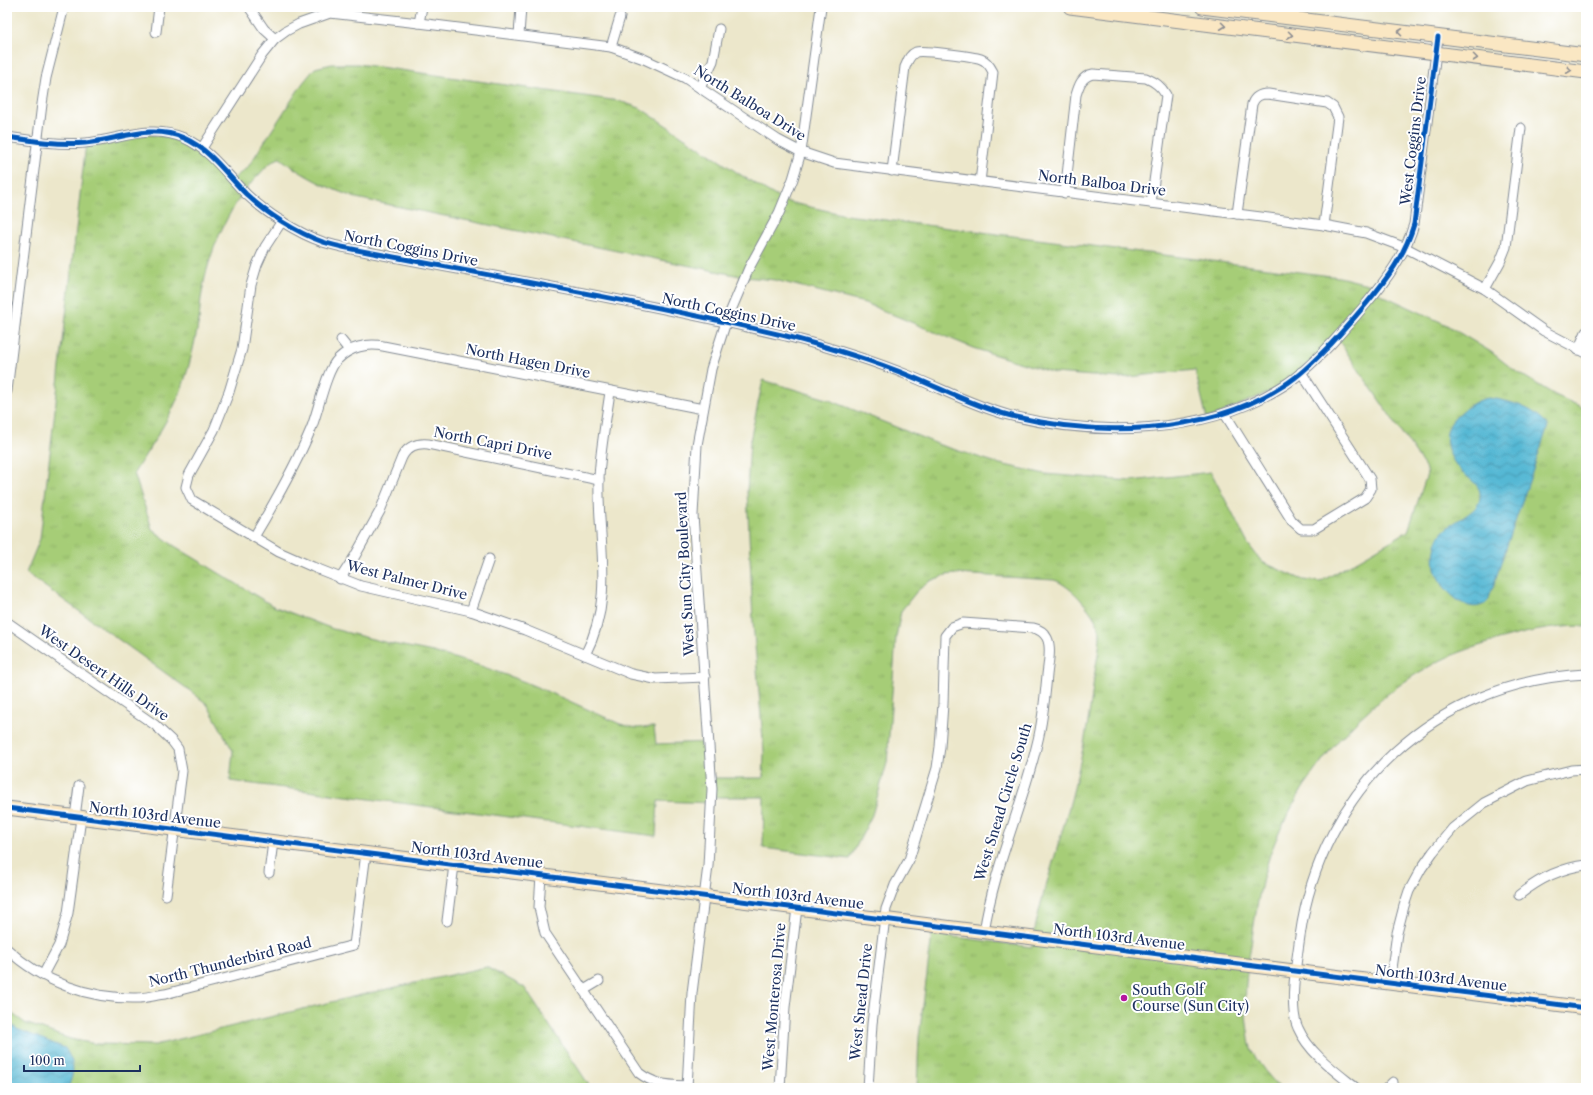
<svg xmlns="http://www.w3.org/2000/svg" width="1593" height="1095" viewBox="0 0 1593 1095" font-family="'Libre Caslon Text',serif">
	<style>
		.grass { fill: url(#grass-tufts); stroke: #607e6a; fill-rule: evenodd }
		.water { fill: url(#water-waves); stroke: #387499 }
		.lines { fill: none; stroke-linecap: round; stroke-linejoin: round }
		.street-casing { stroke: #848b94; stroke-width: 11 }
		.secondary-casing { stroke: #848b94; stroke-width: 15 }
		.street { stroke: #fff; stroke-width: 9 }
		.secondary { stroke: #fae7c3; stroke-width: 13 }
		.cycleway-casing { stroke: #fff; stroke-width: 8 }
		.cycleway { stroke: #0057b8; stroke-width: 5 }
		.oneway { stroke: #8a8b90 }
		.poi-dot { fill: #b5179e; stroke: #fff; stroke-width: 1.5 }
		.labels { text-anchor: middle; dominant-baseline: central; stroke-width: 4; stroke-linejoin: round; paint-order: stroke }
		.street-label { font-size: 14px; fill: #1b2f5e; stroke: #fff }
		.poi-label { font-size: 14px; fill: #1b2f5e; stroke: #fff; text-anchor: start }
	</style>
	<defs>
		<pattern id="grass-tufts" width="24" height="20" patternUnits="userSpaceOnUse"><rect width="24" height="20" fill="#a6cd77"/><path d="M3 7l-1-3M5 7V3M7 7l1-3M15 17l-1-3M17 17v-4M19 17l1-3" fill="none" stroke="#8eb069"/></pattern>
		<pattern id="water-waves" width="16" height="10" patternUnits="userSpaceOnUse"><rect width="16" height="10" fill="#55b8d4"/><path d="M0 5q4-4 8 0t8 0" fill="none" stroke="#4696af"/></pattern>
	</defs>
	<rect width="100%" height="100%" fill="#fff"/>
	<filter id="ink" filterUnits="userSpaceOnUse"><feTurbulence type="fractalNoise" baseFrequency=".025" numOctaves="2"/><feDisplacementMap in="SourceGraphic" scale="8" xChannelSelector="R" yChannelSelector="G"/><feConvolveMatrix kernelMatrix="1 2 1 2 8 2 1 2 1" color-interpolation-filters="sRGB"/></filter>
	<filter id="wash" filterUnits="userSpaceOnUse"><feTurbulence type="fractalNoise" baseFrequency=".012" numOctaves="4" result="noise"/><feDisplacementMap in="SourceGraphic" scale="16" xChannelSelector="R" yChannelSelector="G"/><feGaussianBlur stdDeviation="0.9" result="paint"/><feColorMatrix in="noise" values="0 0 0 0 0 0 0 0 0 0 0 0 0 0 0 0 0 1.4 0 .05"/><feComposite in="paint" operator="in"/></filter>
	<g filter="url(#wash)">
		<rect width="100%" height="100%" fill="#ece7cb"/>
		<!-- grass -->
		<g class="grass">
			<path d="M 332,64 L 358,64 L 619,101 L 640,108 L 744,177 L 784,201 L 846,215 L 1339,277 L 1380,287 L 1376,292 L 1445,324 L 1491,352 L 1514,370 L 1555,395 L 1586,409 L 1586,626 C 1552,626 1524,632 1492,642 C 1471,648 1449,655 1430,666 C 1361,704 1305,770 1275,842 C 1261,875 1256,911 1251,945 C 1246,974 1243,1002 1248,1031 C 1249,1036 1249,1043 1251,1048 C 1257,1063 1269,1076 1280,1088 L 917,1088 L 919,1037 L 932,934 L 1032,947 C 1037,909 1050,875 1060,838 C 1076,786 1088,733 1094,678 C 1096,664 1100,648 1100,633 C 1099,617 1070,584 1054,580 L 956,574 L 946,575 L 930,581 L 917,591 L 901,611 L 896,637 L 887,763 L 872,815 L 850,859 L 763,848 L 764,797 L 712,797 L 712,803 L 658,801 L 656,836 L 230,781 L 233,751 L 207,704 L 189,690 L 26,573 L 40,539 L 86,143 L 131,133 L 184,138 L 233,179 L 248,167 L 302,84 L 315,68 ZM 280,158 C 304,177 328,188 356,198 L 745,277 L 775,280 L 865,303 L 973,348 L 1054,373 L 1119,378 L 1195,370 L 1207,419 L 1285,385 L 1337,338 L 1425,467 L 1427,474 L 1408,531 L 1320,582 L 1303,580 L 1262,562 L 1248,544 L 1211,472 L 1131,481 L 1045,474 L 1000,464 L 940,445 L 827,399 L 763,380 L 750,441 L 747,491 L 753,622 L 764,752 L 763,778 L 711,778 L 709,742 L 656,744 L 654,727 L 636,728 L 620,724 L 567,700 L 525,682 L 481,666 L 433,652 L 388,643 L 333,629 L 273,606 L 173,545 L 152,529 L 134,473 C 151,445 172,416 183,385 C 190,364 195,342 199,320 C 200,311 200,302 202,293 C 208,254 228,207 255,179 C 263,171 269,161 280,158 Z"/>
			<polygon points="486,967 524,987 591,1088 7,1088 7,1010 25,1023 70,1039 96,1044 155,1045 352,997"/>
		</g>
		<!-- water -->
		<g class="water">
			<path d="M 1488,398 C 1508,400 1536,408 1548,426 L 1488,601 C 1470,619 1442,590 1436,572 C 1433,562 1434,549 1438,539 C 1446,521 1478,516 1480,498 C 1482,486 1472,481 1464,474 C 1449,460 1438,435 1455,418 C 1465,408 1474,401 1488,398 Z"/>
			<path d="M 7,1021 L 17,1029 L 65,1048 C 75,1065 75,1069 68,1088 L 7,1088 Z"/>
		</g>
	</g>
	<g filter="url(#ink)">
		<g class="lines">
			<defs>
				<g id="street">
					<polyline points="249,7 264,29 275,39"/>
					<polyline points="419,23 422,7"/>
					<polyline points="156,32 159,7"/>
					<polyline points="519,35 521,7"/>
					<polyline points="611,47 620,17"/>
					<polyline points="700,88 713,61 719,29"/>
					<path d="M 7,137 C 33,141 59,145 85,143 C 119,140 150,123 184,138 C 211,150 226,174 246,194 C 266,213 297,233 323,242 C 332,245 342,247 352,249 C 497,277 643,302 786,336 C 828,347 869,359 910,376 C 942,389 974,406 1008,415 C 1096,437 1204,436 1283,386 C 1301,375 1316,359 1331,344 C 1343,331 1355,317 1366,304 C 1387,279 1405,255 1414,224 L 1438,37"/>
					<polyline points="202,148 262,55 275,39 286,31 299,24 330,13 419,23 611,47 644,59 685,78 778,140 801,152 834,163 1324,225 1366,233 1406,248 1485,289 1544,331 1586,353"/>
					<path d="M 892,171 L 905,67 C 908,61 909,55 916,52 C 922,50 973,56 981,59 C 987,61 990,66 993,72 L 980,182"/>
					<path d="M 1065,193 L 1076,95 C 1079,85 1082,76 1093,74 L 1146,78 C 1155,82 1161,86 1166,95 L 1151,203"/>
					<path d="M 1237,214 L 1252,104 C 1255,96 1260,94 1268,94 L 1327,103 L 1333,107 L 1338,117 L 1324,225"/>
					<polyline points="282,221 265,247 257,265 251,285 242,349 229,392 214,430 189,475 186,487 192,500 279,552 313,567 361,586 471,611 525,630 631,674 655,679 705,677"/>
					<polyline points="1485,289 1500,262 1506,247 1521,128"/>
					<polyline points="341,340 349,350"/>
					<polyline points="1578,350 1586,332"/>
					<polyline points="7,391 42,104 46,78 64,7"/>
					<polyline points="1225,414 1292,521 1301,529 1314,529 1365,498 1371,489 1370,479 1301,372"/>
					<path d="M 254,537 C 275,502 295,467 311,429 C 318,412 326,370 338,359 C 350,347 367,343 383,346 L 703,409"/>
					<path d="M 340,579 L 355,556 L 380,511 L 402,457 C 408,446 416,443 428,444 L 599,480"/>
					<polyline points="471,611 489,559"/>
					<polyline points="7,622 155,725 172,741 178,749 182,771 166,895"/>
					<path d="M 585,655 C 616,596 597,541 599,479 C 600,450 606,421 610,392"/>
					<polyline points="75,817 79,786"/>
					<polyline points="269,873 273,842"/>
					<path d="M 541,876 L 539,907 L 545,933 L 639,1073 C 655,1085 667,1085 687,1086"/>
					<path d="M 1519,895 C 1539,879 1560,868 1586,865"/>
					<polyline points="447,921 454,865"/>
					<path d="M 7,949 C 42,982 89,999 137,998 C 146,998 156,995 165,994 L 354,945 L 366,853"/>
					<polyline points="43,975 59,945 68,913 81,818"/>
					<polyline points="1390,983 1397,933 1404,906 1409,891 1421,869 1433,852 1453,828 1484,803 1527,781 1571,770 1586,769"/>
					<polyline points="584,990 599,981"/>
					<polyline points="687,1088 692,993 708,866 712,789 693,515 697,445 711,369 726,322 749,268 779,213 793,179 801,152 821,7"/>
					<polyline points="780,1088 785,1007 797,908"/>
					<path d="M 868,1088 L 872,1024 L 886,909 L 895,885 L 909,860 L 937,768 L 940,747 L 943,704 L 945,636 L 952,627 L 963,623 L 1033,628 C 1038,629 1044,632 1047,638 C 1052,648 1048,664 1047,675 C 1045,698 1043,721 1037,744 C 1022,807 994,867 984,932"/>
					<path d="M 1356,1088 C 1336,1072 1309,1053 1298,1028 C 1288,1007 1297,959 1300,936 C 1321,788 1436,681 1586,674"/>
					<polyline points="1387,1088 1393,1082"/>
				</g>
				<g id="secondary">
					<polyline points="1070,7 1586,72"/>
					<polyline points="1202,7 1586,55"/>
					<polyline points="7,808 1586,1008"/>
				</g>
			</defs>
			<!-- street casing -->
			<use href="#street" class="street-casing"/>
			<!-- secondary casing -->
			<use href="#secondary" class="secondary-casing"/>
			<!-- street -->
			<use href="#street" class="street"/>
			<!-- secondary -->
			<use href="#secondary" class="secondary"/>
			<defs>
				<g id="cycleway">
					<path d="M 7,137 C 33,141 59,145 85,143 C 119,140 150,123 184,138 C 211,150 226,174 246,194 C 266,213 297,233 323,242 C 332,245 342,247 352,249 C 497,277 643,302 786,336 C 828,347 869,359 910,376 C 942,389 974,406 1008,415 C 1096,437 1204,436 1283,386 C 1301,375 1316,359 1331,344 C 1343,331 1355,317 1366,304 C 1387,279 1405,255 1414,224 L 1438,37"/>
					<polyline points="7,808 1586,1008"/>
				</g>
			</defs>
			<!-- cycleway casing -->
			<use href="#cycleway" class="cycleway-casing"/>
			<!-- cycleway -->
			<use href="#cycleway" class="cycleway"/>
		</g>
		<!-- one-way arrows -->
		<defs><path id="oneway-chevron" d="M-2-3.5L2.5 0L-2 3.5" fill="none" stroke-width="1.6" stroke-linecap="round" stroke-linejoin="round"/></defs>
		<g class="oneway">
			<use href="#oneway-chevron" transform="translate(1223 26) rotate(7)"/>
			<use href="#oneway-chevron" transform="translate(1400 32) rotate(-173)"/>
			<use href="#oneway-chevron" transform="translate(1290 35) rotate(7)"/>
			<use href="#oneway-chevron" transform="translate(1475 58) rotate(7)"/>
			<use href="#oneway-chevron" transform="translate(1569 70) rotate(7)"/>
		</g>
	</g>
	<!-- markers -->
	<circle class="poi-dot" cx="1124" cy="998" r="4"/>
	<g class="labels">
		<!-- street labels -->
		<g class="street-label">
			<text transform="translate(750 103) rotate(32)">North Balboa Drive</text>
			<text transform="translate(1413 141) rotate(-83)">West Coggins Drive</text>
			<text transform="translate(1102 183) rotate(7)">North Balboa Drive</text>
			<text transform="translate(411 248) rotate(11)">North Coggins Drive</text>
			<text transform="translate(729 312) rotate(12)">North Coggins Drive</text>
			<text transform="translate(528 361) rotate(11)">North Hagen Drive</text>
			<text transform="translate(493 443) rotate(11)">North Capri Drive</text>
			<text transform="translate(685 574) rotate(-93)">West Sun City Boulevard</text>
			<text transform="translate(407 580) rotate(14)">West Palmer Drive</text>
			<text transform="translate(104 673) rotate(35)">West Desert Hills Drive</text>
			<text transform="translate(1003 802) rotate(-73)">West Snead Circle South</text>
			<text transform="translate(155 815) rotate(7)">North 103rd Avenue</text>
			<text transform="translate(477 855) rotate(7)">North 103rd Avenue</text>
			<text transform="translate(798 896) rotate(7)">North 103rd Avenue</text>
			<text transform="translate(1119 937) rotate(7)">North 103rd Avenue</text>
			<text transform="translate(230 962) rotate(-14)">North Thunderbird Road</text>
			<text transform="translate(1441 978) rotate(7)">North 103rd Avenue</text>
			<text transform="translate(774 997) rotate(-85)">West Monterosa Drive</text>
			<text transform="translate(861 1002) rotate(-84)">West Snead Drive</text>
		</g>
		<!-- poi labels -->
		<g class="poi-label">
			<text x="1132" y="990">South Golf<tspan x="1132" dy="16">Course (Sun City)</tspan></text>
		</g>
	</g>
	<!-- margin -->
	<rect width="1593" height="1095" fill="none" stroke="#fff" stroke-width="24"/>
	<!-- scale -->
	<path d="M24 1065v6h116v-6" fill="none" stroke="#1b2f5e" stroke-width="2"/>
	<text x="30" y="1065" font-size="12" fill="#1b2f5e" stroke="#ffffff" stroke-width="3" paint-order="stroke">100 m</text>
</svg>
